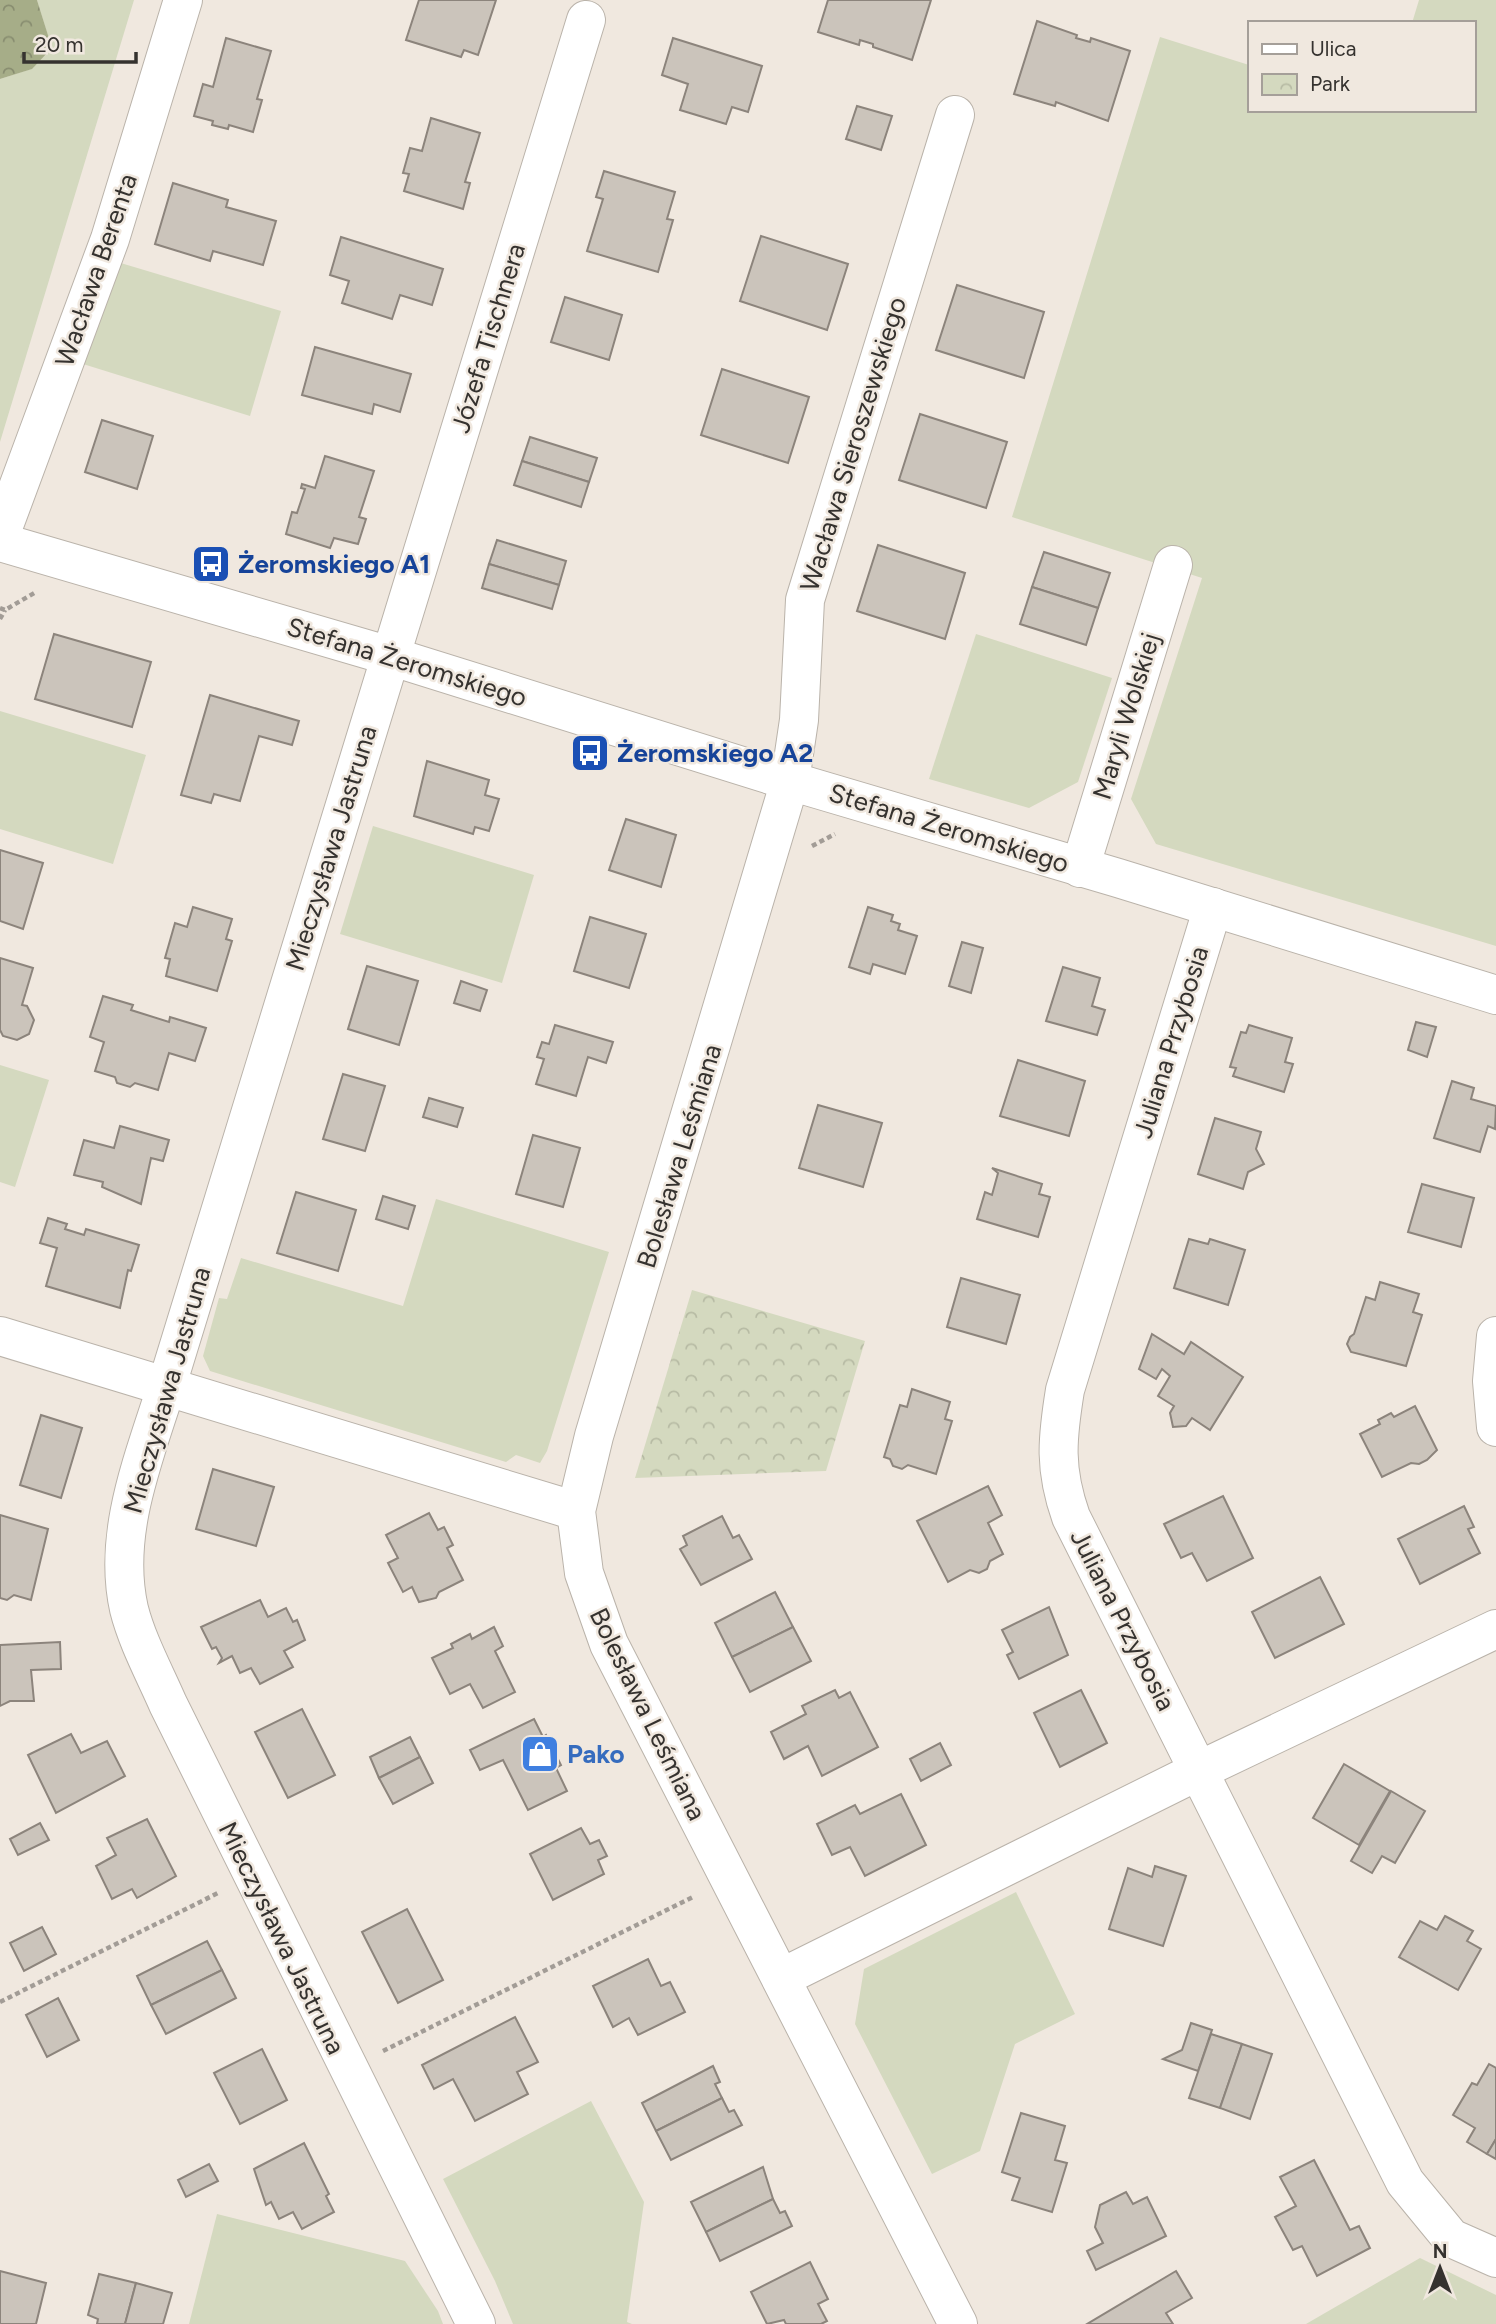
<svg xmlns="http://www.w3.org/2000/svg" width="1496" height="2324" viewBox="0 0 1496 2324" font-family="Figtree,sans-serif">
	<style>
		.grass { fill: #d4d9bf }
		.forest { fill: url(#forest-crowns) }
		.park { fill: url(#park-crowns) }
		.building { fill: #cbc4bb; stroke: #8c847c; stroke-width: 2 }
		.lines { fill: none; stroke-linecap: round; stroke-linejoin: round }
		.minor-casing { stroke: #bab3aa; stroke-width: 40 }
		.path { stroke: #a29c96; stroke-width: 4.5; stroke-dasharray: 5 3.5; stroke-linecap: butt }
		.minor { stroke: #fff; stroke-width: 38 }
		.labels { text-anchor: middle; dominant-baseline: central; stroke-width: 5; stroke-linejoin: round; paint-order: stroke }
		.street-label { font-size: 26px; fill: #35322f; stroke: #f0e8df }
		.transit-label { font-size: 26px; font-weight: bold; fill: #164399; stroke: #f0e8df; text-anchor: start }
		.shop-label { font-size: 26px; font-weight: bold; fill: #366cbe; stroke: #f0e8df; text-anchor: start }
	</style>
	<defs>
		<pattern id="forest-crowns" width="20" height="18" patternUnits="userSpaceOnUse" patternTransform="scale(1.75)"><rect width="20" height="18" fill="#a6ad88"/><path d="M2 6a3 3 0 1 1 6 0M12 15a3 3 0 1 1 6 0" fill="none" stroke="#888d70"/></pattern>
		<pattern id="park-crowns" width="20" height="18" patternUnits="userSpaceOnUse" patternTransform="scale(1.75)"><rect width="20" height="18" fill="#d4d9bf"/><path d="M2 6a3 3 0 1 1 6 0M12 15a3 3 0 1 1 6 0" fill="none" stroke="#b7bba4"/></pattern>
	</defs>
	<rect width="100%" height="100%" fill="#f0e8df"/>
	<!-- grass -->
	<g class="grass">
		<polygon points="37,0 134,0 0,442 0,79 31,69 52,49"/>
		<polygon points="1419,0 1496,0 1496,946 1156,844 1131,799 1202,578 1012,517 1160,37 1249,65 1249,110 1473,110 1473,23 1412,23"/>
		<polygon points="114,261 281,311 250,416 83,364"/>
		<polygon points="976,634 1112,678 1078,782 1029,808 929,779"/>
		<polygon points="0,711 146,755 113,864 0,829"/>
		<polygon points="373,826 534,875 502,983 340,934"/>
		<polygon points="0,1065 49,1080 15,1187 0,1182"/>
		<polygon points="436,1199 609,1252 547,1451 540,1463 516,1455 506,1462 210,1371 203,1356 219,1298 227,1299 241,1258 403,1306"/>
		<polygon points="1016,1892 1075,2014 1015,2044 980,2151 932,2174 855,2024 864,1969"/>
		<polygon points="591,2101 644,2202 627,2322 632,2324 513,2324 495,2281 443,2179"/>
		<polygon points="217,2214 405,2261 438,2311 443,2324 189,2324"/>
		<polygon points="1420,2258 1496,2295 1496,2324 1306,2324"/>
	</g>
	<!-- forest -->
	<polygon class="forest" points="0,0 37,0 52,48 32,69 0,79"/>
	<!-- park -->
	<polygon class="park" points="692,1290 865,1341 826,1471 635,1478"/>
	<!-- building -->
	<g class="building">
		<polygon points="419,0 496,0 478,55 464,50 461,57 406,40"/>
		<polygon points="828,0 931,0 912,60 873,47 873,44 860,40 859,45 818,32"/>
		<polygon points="1037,21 1077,35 1076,38 1090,42 1091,38 1130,51 1108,121 1056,102 1055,106 1014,94"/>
		<polygon points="226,38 271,51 257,99 262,100 253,132 229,125 228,129 212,125 213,121 194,116 203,84 213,87"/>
		<polygon points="673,38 762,66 748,112 732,107 726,124 680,110 688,84 662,75"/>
		<polygon points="857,106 892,116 881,150 846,139"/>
		<polygon points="431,118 480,133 465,182 470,183 463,209 404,191 409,174 403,173 410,148 422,151"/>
		<polygon points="604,171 675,192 667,219 673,220 658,272 587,251 603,199 596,197"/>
		<polygon points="173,183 228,200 226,207 276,221 263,265 213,251 210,261 155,244"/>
		<polygon points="761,236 848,264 827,330 740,301"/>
		<polygon points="341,237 443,269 432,305 400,295 392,319 342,303 349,281 330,275"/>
		<polygon points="957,285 1044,312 1024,378 936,350"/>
		<polygon points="565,297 622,315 609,360 551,342"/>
		<polygon points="315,347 411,374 400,412 374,404 372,414 302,395"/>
		<polygon points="722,369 809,397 788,463 701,435"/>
		<polygon points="920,414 1007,442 986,508 899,480"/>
		<polygon points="102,420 153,436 137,489 85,472"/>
		<polygon points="530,437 597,458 589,482 522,461"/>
		<polygon points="325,456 374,471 359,517 366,519 358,544 334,538 330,548 286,534 292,512 297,513 305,489 301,488 302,484 315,488"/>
		<polygon points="522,461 589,482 581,507 514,485"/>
		<polygon points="497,540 566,561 559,585 489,564"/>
		<polygon points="878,545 965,573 945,639 857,611"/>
		<polygon points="1044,552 1110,573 1098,608 1032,587"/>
		<polygon points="489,564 559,585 552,609 482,588"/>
		<polygon points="1032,587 1098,608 1086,645 1020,624"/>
		<polygon points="54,634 151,662 132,727 35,699"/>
		<polygon points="210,695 299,721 292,745 259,736 240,801 214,794 211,803 181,795"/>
		<polygon points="427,761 489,780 485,795 499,799 489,831 475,827 473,834 414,816"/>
		<polygon points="626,819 676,835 661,887 609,870"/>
		<polygon points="0,850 43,863 23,929 0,921"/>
		<polygon points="193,907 232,919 226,939 232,941 217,991 166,976 170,959 165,958 175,923 187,927"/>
		<polygon points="868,907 893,915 891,921 900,924 898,930 917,936 905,974 873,964 870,974 849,967"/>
		<polygon points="590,917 646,934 629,988 574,971"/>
		<polygon points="962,942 983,948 971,993 949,986"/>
		<polygon points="0,958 33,968 22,1005 27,1006 34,1020 29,1034 17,1040 3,1036 0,1030"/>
		<polygon points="367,966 418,981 399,1045 348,1029"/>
		<polygon points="1063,967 1100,978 1092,1006 1105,1010 1097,1035 1046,1021"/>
		<polygon points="461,981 487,990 480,1011 454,1003"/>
		<polygon points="103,996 133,1005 131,1010 169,1022 170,1017 206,1028 195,1061 169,1053 158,1090 135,1083 130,1087 117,1083 115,1077 95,1071 104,1042 90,1037"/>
		<polygon points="1416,1022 1436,1027 1427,1057 1408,1050"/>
		<polygon points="555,1025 613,1042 606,1063 588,1057 576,1096 536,1084 544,1059 537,1057 542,1042 549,1044"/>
		<polygon points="1249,1025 1292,1038 1285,1062 1293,1064 1284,1092 1233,1076 1236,1068 1230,1067 1241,1032 1246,1033"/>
		<polygon points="1018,1060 1085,1081 1069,1136 1000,1116"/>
		<polygon points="343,1074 385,1086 365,1151 323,1139"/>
		<polygon points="1452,1081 1474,1088 1471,1099 1496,1106 1495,1129 1488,1126 1480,1152 1434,1138"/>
		<polygon points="429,1098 463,1108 457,1127 423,1117"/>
		<polygon points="818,1105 882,1123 863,1187 799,1168"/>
		<polygon points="1215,1118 1261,1132 1256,1149 1264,1164 1248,1172 1243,1189 1198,1174"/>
		<polygon points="120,1126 169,1140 163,1161 151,1158 141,1204 102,1187 103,1182 74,1175 84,1140 114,1148"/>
		<polygon points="533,1135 580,1148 563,1207 516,1194"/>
		<polygon points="992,1168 1042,1184 1039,1194 1050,1197 1038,1237 977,1219 985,1192 992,1195 998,1173"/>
		<polygon points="1422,1184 1474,1198 1461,1247 1408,1232"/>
		<polygon points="296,1192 356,1210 338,1271 277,1253"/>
		<polygon points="383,1196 415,1206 408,1229 376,1219"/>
		<polygon points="48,1218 67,1224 65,1229 84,1235 86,1229 139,1245 131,1271 128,1270 120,1308 46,1286 57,1248 40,1243"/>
		<polygon points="1189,1239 1208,1244 1210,1239 1245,1250 1228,1305 1174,1288"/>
		<polygon points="961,1278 1020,1295 1006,1344 947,1327"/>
		<polygon points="1380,1282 1419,1294 1413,1312 1422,1315 1406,1366 1351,1352 1347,1344 1350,1337 1354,1334 1366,1297 1375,1300"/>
		<polygon points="1152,1334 1184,1354 1191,1342 1243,1377 1210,1430 1192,1418 1186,1426 1173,1427 1170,1413 1174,1406 1158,1396 1170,1376 1162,1369 1156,1379 1139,1369"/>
		<polygon points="912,1389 950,1402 945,1419 952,1421 936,1474 908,1465 902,1469 893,1466 890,1459 884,1457 900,1405 907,1407"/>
		<polygon points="1415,1406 1437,1450 1427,1460 1419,1464 1411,1463 1382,1477 1360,1434 1380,1424 1378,1420 1391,1413 1394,1417"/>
		<polygon points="41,1415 82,1428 61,1498 20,1485"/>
		<polygon points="213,1469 274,1487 256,1546 196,1529"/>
		<polygon points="988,1486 1002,1515 988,1523 1003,1554 990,1561 987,1569 979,1573 970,1570 948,1582 917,1521"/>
		<polygon points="1223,1496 1253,1558 1207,1581 1192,1553 1181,1558 1164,1524"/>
		<polygon points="1464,1506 1474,1527 1468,1529 1480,1553 1420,1584 1398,1539"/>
		<polygon points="429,1513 438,1530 444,1527 453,1545 447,1548 463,1580 439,1592 436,1598 419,1602 412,1587 403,1592 388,1563 398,1558 386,1535"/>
		<polygon points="0,1515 48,1529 31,1600 14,1595 7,1600 0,1598"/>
		<polygon points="722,1516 733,1538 739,1535 752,1559 701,1585 680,1549 687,1545 683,1536"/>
		<polygon points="1320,1577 1344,1624 1275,1658 1252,1612"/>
		<polygon points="775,1592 793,1627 732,1657 715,1623"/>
		<polygon points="260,1600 268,1617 286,1608 293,1622 297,1620 305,1640 284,1651 293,1667 260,1684 251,1668 240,1673 232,1656 219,1663 222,1658 216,1647 212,1649 201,1627"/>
		<polygon points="1049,1607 1068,1655 1019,1679 1007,1655 1013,1652 1002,1630"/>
		<polygon points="494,1627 503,1646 495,1651 515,1692 483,1708 470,1684 450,1694 432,1658 453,1648 451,1644 470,1634 472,1639"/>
		<polygon points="793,1627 811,1661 750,1692 732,1657"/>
		<polygon points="60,1642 61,1669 31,1670 34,1701 10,1701 0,1706 0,1645"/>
		<polygon points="835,1690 839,1698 850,1692 878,1747 822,1776 808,1746 784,1759 771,1732 806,1714 802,1706"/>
		<polygon points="1081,1690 1107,1743 1060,1767 1034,1713"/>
		<polygon points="302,1709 335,1775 288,1798 255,1732"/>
		<polygon points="534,1719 543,1737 546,1735 561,1765 556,1768 567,1791 528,1810 503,1760 480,1770 470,1750"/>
		<polygon points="71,1734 81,1753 107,1741 125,1776 56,1813 28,1755"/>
		<polygon points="410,1737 420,1757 379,1778 370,1757"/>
		<polygon points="940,1743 951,1765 921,1781 910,1759"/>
		<polygon points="420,1757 433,1783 393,1804 379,1778"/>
		<polygon points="1344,1764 1390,1791 1359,1845 1313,1818"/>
		<polygon points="1391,1791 1425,1811 1395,1863 1382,1856 1372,1873 1351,1861"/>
		<polygon points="901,1794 926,1845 865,1876 850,1847 832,1855 817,1824 855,1805 860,1814"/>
		<polygon points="147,1819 176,1876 137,1898 132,1889 112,1899 96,1866 116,1855 107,1838"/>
		<polygon points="40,1823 49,1840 18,1855 10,1839"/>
		<polygon points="581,1828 590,1844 599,1840 607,1856 598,1860 604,1874 553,1900 530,1854"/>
		<polygon points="1155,1866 1186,1876 1163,1946 1109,1929 1128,1868 1152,1877"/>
		<polygon points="407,1909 443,1980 398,2003 362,1932"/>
		<polygon points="1445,1916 1473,1931 1467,1941 1481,1949 1458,1990 1399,1957 1420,1921 1437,1930"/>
		<polygon points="42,1927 56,1954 24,1971 10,1943"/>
		<polygon points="207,1941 222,1970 151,2005 137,1976"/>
		<polygon points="648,1959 661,1986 670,1982 685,2012 638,2035 629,2018 613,2027 593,1986"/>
		<polygon points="222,1970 236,1998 166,2034 151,2005"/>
		<polygon points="58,1998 79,2040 47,2057 26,2015"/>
		<polygon points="515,2017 538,2062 517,2072 528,2094 475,2121 453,2079 434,2089 422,2065"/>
		<polygon points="1191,2023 1212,2030 1198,2071 1163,2059 1182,2050"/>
		<polygon points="1211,2034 1242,2044 1220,2108 1189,2098"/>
		<polygon points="1242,2044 1272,2054 1250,2119 1220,2108"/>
		<polygon points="262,2049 287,2100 240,2124 214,2073"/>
		<polygon points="1489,2064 1496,2068 1496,2139 1487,2154 1467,2142 1475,2128 1453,2115 1472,2083 1477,2085"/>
		<polygon points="713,2066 720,2082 715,2084 722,2098 656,2131 642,2103"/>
		<polygon points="722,2098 729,2112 734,2110 742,2125 671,2160 656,2131"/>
		<polygon points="1021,2113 1065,2126 1055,2160 1067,2163 1052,2212 1012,2200 1020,2178 1002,2172"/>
		<polygon points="1496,2139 1496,2159 1487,2154"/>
		<polygon points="304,2143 329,2194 326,2196 334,2212 302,2229 293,2212 279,2219 271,2202 266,2205 254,2169"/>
		<polygon points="1314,2160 1350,2230 1359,2226 1370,2248 1317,2276 1302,2246 1293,2250 1275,2217 1296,2206 1280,2177"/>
		<polygon points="209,2164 218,2181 186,2197 178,2180"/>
		<polygon points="763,2167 773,2199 706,2232 691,2202"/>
		<polygon points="1126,2192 1133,2204 1147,2197 1166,2236 1096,2270 1087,2251 1103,2243 1095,2227 1100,2205"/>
		<polygon points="773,2199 780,2213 785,2211 792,2226 720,2261 706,2232"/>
		<polygon points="810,2262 828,2299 818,2304 827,2321 821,2324 786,2324 784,2320 767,2324 751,2292"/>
		<polygon points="0,2271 46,2283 36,2324 0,2324"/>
		<polygon points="1176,2271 1192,2298 1166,2313 1173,2324 1087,2324"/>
		<polygon points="99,2274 136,2283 125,2324 97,2324 98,2319 88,2315"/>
		<polygon points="136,2283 172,2293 163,2324 125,2324"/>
	</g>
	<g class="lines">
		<defs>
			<g id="minor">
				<polyline points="955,115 805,600 799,720 790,781 594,1436 576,1511 584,1573 609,1644 958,2324"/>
				<polyline points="0,536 110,239 183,0"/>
				<polyline points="0,542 390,656 790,781 1118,878 1496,995"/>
				<polyline points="1080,868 1173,565"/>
				<path d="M 1213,907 L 1065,1390 C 1057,1439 1054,1469 1071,1517 L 1405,2182 L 1451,2238 L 1496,2258"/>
				<polyline points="0,1336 576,1511"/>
				<polyline points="1496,1336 1492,1381 1496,1427"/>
				<polyline points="781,1978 1200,1770 1496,1629"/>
				<path d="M 476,2324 L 168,1704 C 155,1674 137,1641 129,1609 C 112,1534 144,1458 166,1388 L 586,20"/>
			</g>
		</defs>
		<!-- minor casing -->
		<use href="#minor" class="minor-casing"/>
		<!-- path -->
		<g class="path">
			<polyline points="0,608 5,610 36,592"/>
			<polyline points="0,619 5,610"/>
			<polyline points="812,846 835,834"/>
			<polyline points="0,2002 218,1893"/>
			<polyline points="383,2051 695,1896"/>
		</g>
		<!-- minor -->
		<use href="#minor" class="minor"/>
	</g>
	<!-- icons -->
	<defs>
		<symbol id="bus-square" viewBox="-11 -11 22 22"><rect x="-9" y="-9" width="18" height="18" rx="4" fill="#1a4fb4" stroke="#f0e8df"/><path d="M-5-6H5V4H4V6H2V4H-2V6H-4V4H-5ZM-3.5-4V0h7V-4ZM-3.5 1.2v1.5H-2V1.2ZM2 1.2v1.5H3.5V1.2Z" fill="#fff"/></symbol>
		<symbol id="shop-square" viewBox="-11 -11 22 22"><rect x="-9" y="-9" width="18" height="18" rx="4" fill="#3f7fe0" stroke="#f0e8df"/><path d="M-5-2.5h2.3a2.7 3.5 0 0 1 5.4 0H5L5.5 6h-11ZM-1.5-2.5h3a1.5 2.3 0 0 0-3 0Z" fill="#fff"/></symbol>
	</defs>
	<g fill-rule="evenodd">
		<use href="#bus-square" x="189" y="542" width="44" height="44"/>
		<use href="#bus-square" x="568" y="731" width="44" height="44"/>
		<use href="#shop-square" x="518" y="1732" width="44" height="44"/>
	</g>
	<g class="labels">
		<!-- street labels -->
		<g class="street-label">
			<text transform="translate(96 270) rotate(-71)">Wacława Berenta</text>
			<text transform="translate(488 338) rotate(-73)">Józefa Tischnera</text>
			<text transform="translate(853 444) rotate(-73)">Wacława Sieroszewskiego</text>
			<text transform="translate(407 662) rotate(17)">Stefana Żeromskiego</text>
			<text transform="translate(1126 716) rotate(-73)">Maryli Wolskiej</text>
			<text transform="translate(949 828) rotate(17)">Stefana Żeromskiego</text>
			<text transform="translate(331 848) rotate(-73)">Mieczysława Jastruna</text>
			<text transform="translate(1171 1042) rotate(-73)">Juliana Przybosia</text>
			<text transform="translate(679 1156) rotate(-73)">Bolesława Leśmiana</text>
			<text transform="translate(167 1390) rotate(-74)">Mieczysława Jastruna</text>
			<text transform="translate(1123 1620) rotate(63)">Juliana Przybosia</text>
			<text transform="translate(648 1714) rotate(64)">Bolesława Leśmiana</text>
			<text transform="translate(282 1938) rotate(64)">Mieczysława Jastruna</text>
		</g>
		<!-- transit labels -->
		<g class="transit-label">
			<text x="238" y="564">Żeromskiego A1</text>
			<text x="617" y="753">Żeromskiego A2</text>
		</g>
		<!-- shop labels -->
		<g class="shop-label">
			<text x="567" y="1754">Pako</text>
		</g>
	</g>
	<!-- legend -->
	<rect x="1248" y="21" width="228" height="91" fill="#f0e8df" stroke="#a59f99" stroke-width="2"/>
	<rect x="1262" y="44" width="35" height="10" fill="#ffffff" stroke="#a59f99" stroke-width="2"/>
	<text x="1310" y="56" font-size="21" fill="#35322f">Ulica</text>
	<rect x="1262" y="74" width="35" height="21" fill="url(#park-crowns)" stroke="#a59f99" stroke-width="2"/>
	<text x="1310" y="91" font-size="21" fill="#35322f">Park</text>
	<!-- north arrow -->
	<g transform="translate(1440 2268)" stroke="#f0e8df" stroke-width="5" paint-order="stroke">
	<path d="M0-5L12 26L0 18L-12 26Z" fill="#35322f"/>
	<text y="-10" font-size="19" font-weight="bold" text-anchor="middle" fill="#35322f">N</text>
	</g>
	<!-- scale -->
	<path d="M24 52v10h112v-10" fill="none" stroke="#35322f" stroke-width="3.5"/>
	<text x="35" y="52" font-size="21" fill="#35322f" stroke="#f0e8df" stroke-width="5" paint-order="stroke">20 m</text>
</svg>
